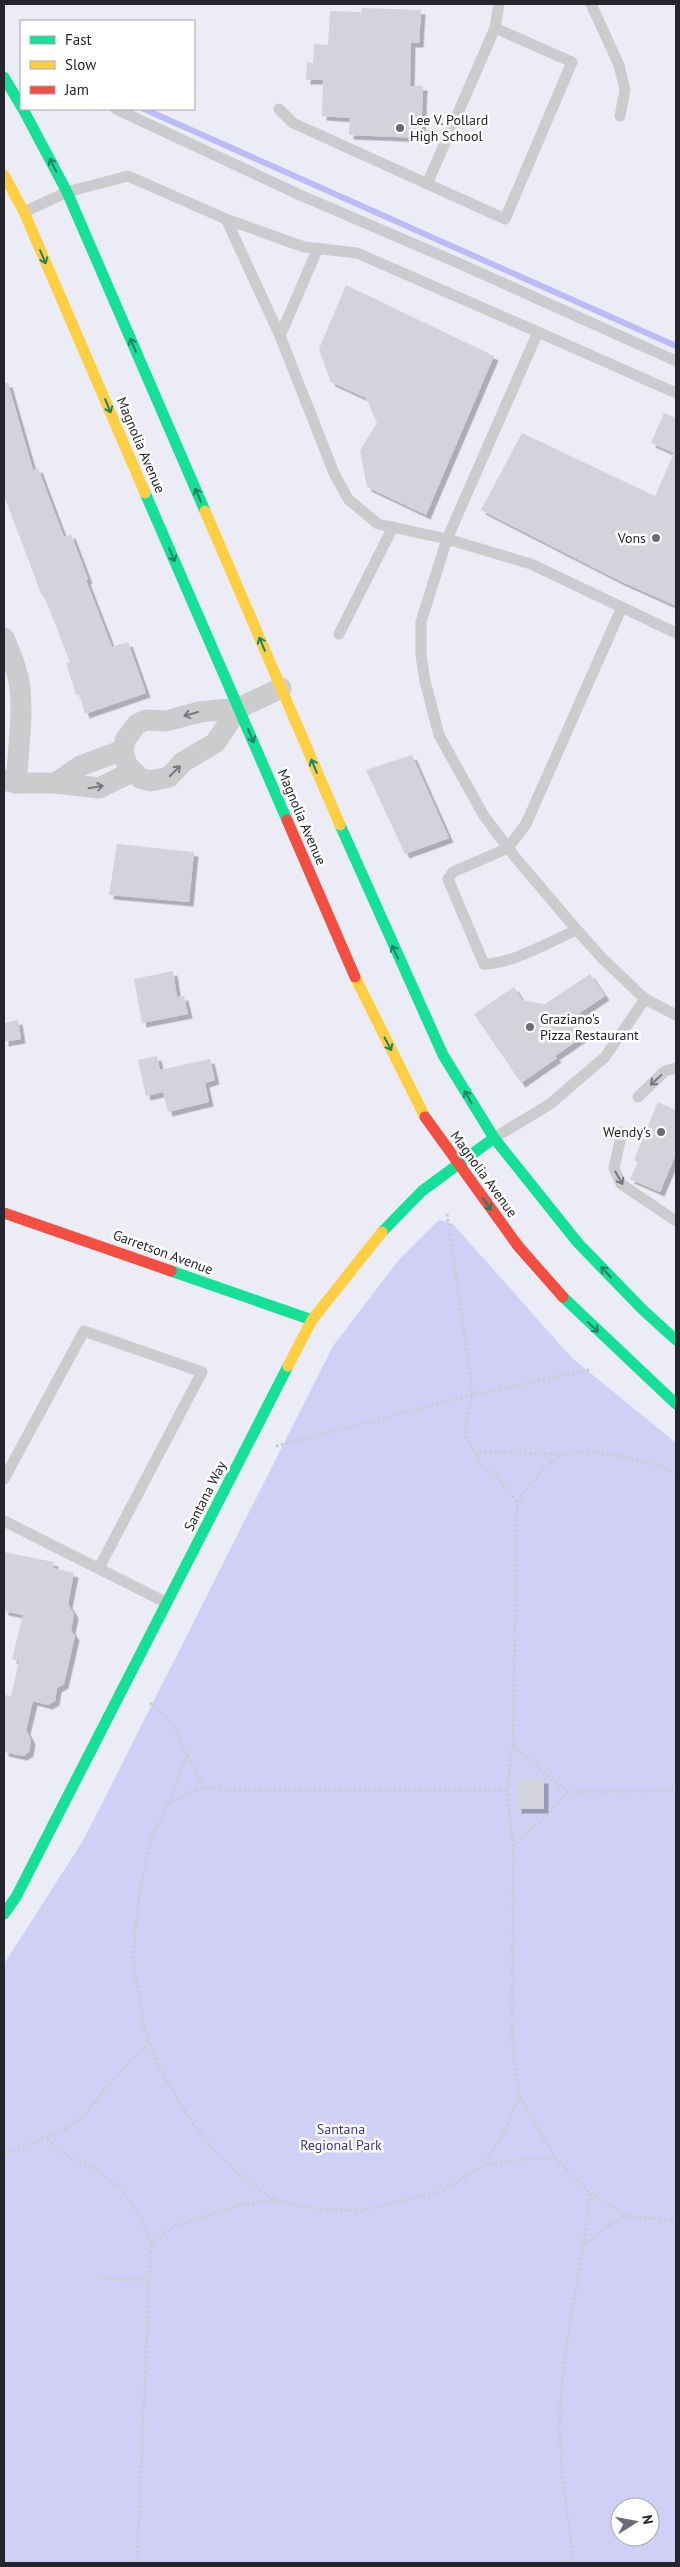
<svg xmlns="http://www.w3.org/2000/svg" width="680" height="2567" viewBox="0 0 680 2567" font-family="'PT Sans',sans-serif">
	<style>
		.green { fill: #d0d0f7; fill-rule: evenodd }
		.lines { fill: none; stroke-linecap: round; stroke-linejoin: round }
		.stream { stroke: #bbbbf7; stroke-width: 6 }
		.building { fill: #d3d3dc; filter: url(#shadow) }
		.path { stroke: #ccccd0; stroke-width: 3; stroke-dasharray: 2.5 2.5; stroke-linecap: butt }
		.lane { stroke: #cccccf; stroke-width: 11 }
		.street { stroke: #cccccf; stroke-width: 21 }
		.fast { stroke: #16e098; stroke-width: 11 }
		.slow { stroke: #ffcf43; stroke-width: 11 }
		.jam { stroke: #f24e42; stroke-width: 11 }
		.oneway { stroke: #1e8263 }
		.oneway2 { stroke: #78787e }
		.poi-dot { fill: #6a6b74; stroke: #fff; stroke-width: 2 }
		.labels { text-anchor: middle; dominant-baseline: central; stroke-width: 5; stroke-linejoin: round; paint-order: stroke }
		.poi-label { font-size: 14px; fill: #25252e; stroke: #fff; text-anchor: start }
		.street-label { font-size: 14px; fill: #25252e; stroke: #fff }
		.park-label { font-size: 14px; fill: #413591; stroke: #fff }
	</style>
	<defs>
		<filter id="shadow"><feDropShadow dx="4.5" dy="4.5" stdDeviation="0" flood-color="#0004"/></filter>
	</defs>
	<rect width="100%" height="100%" fill="#ebecf6"/>
	<!-- green -->
	<path class="green" d="M 439,1220 L 453,1224 L 572,1358 L 676,1443 L 676,2563 L 4,2563 L 4,1964 L 84,1839 L 333,1346 L 398,1261 ZM 620,2507 L 650,2507 L 650,2537 L 620,2537 Z"/>
	<g class="lines">
		<!-- stream -->
		<polyline class="stream" points="144,109 676,346"/>
	</g>
	<!-- building -->
	<g class="building">
		<polygon points="362,8 421,10 419,43 411,43 410,86 423,86 421,138 349,135 350,118 322,116 323,80 306,80 307,62 313,63 314,44 328,45 330,11 361,12"/>
		<polygon points="346,285 494,356 426,515 367,487 360,450 377,423 366,398 331,382 319,349"/>
		<polygon points="4,383 8,383 33,470 38,468 64,537 71,534 88,579 86,580 112,647 128,642 146,693 85,714 79,694 76,695 66,663 70,662 44,596 42,596 4,496"/>
		<polygon points="664,413 676,418 676,606 620,581 481,510 522,433 655,496 674,453 651,443"/>
		<polygon points="412,755 449,838 405,854 366,770"/>
		<polygon points="117,844 194,852 189,902 109,895"/>
		<polygon points="173,971 177,997 184,996 188,1014 142,1023 134,979"/>
		<polygon points="590,974 605,996 572,1018 584,1036 555,1056 557,1058 521,1083 474,1014 514,987 522,1000 545,1004"/>
		<polygon points="18,1020 21,1039 4,1042 4,1023"/>
		<polygon points="157,1056 160,1070 210,1059 215,1080 205,1083 209,1102 168,1112 163,1092 146,1096 138,1060"/>
		<polygon points="658,1102 676,1110 676,1154 660,1192 630,1179 638,1162 634,1160"/>
		<polygon points="4,1552 54,1562 53,1568 74,1573 68,1604 74,1614 71,1630 75,1636 64,1684 57,1688 55,1701 48,1705 33,1701 26,1730 31,1740 29,1752 23,1756 4,1752 4,1695 11,1696 19,1661 12,1659 23,1615 4,1611"/>
		<polygon points="518,1779 544,1779 544,1809 517,1809"/>
	</g>
	<g class="lines">
		<!-- path -->
		<g class="path">
			<polyline points="447,1214 473,1395 465,1428 468,1441 478,1458"/>
			<polyline points="276,1446 473,1395 592,1369"/>
			<path d="M 676,1474 C 652,1461 594,1447 567,1454 C 548,1459 528,1487 517,1502 L 513,1746 L 507,1790 L 513,1846 L 512,2040 L 519,2096 L 556,2159 L 590,2193 L 626,2216 L 676,2221"/>
			<polyline points="517,1502 499,1479 480,1465 478,1458 481,1452 565,1454"/>
			<polyline points="150,1703 173,1723 187,1756 168,1805 151,1839 139,1895 133,1958 144,2028 158,2065 189,2118 211,2147 243,2178 275,2200 317,2209 361,2211 442,2191 484,2165 505,2131 519,2097"/>
			<polyline points="513,1746 567,1792"/>
			<polyline points="187,1756 197,1776 206,1788 227,1790 507,1790"/>
			<polyline points="169,1805 189,1792 206,1788"/>
			<polyline points="513,1846 548,1814 567,1792 676,1791"/>
			<polyline points="47,2139 70,2158 93,2167 122,2190 139,2215 151,2244"/>
			<polyline points="4,2154 68,2128 85,2114 122,2069 149,2043"/>
			<polyline points="485,2165 527,2159 556,2159"/>
			<polyline points="585,2244 608,2226 626,2216"/>
			<polyline points="100,2279 150,2280"/>
			<polyline points="137,2563 151,2244 173,2226 240,2205 275,2200"/>
			<path d="M 574,2563 C 568,2513 558,2462 560,2412 C 563,2338 583,2266 590,2193"/>
		</g>
		<!-- lane -->
		<g class="lane">
			<polyline points="591,4 619,65 625,90 620,116"/>
			<polyline points="116,109 300,195 456,262 676,361"/>
			<polyline points="279,109 293,123 505,219 572,62 495,28 499,4"/>
			<polyline points="427,184 495,28"/>
			<polyline points="24,212 67,192 128,176 226,219 280,336 334,473 348,499 378,524 447,539 531,564 676,633"/>
			<polyline points="226,219 304,247 357,253 538,332"/>
			<polyline points="280,336 318,248"/>
			<polyline points="339,634 393,527"/>
			<path d="M 577,930 C 550,941 513,964 484,964 L 448,879 L 453,872 L 508,848 L 526,824 L 622,607"/>
			<polyline points="645,999 602,958 577,930 515,857 484,816 439,735 425,681 421,656 421,622 447,539 538,332 676,393"/>
			<polyline points="638,1097 665,1071 676,1068"/>
			<polyline points="622,1132 614,1168 621,1184 676,1221"/>
			<polyline points="494,1138 550,1104 605,1057 645,999 676,1015"/>
			<polyline points="4,1479 84,1331 202,1372 99,1568"/>
			<polyline points="4,1521 167,1603"/>
		</g>
		<!-- street -->
		<g class="street">
			<path d="M 4,638 C 10,652 16,666 19,682 C 24,707 18,756 16,783"/>
			<polyline points="239,708 215,743 183,762 169,777 150,781 140,778 127,765 123,750 125,740 137,724 146,720 166,721 200,712 239,708 281,688"/>
			<polyline points="4,780 16,783 56,783 99,788 132,772"/>
			<polyline points="56,783 80,766 123,750"/>
		</g>
		<!-- fast -->
		<g class="fast">
			<polyline points="4,77 21,106"/>
			<polyline points="23,109 67,192 205,511"/>
			<polyline points="145,493 287,820"/>
			<polyline points="340,825 443,1055 494,1138 578,1243 643,1310 676,1340"/>
			<polyline points="382,1232 422,1191 494,1138"/>
			<polyline points="171,1271 312,1320"/>
			<polyline points="563,1297 676,1404"/>
			<polyline points="4,1914 16,1897 288,1366"/>
		</g>
		<!-- slow -->
		<g class="slow">
			<polyline points="4,175 24,212 145,493"/>
			<polyline points="205,511 340,825"/>
			<polyline points="355,977 425,1117"/>
			<polyline points="288,1366 312,1320 382,1232"/>
		</g>
		<!-- jam -->
		<g class="jam">
			<polyline points="287,820 355,977"/>
			<polyline points="425,1117 518,1246 563,1297"/>
			<polyline points="4,1213 171,1271"/>
		</g>
	</g>
	<!-- one-way arrows -->
	<defs><path id="oneway-shaft" d="M-6 0H5M1.5-3L5.5 0L1.5 3" fill="none" stroke-width="1.6" stroke-linecap="round" stroke-linejoin="round" transform="scale(1.25)"/></defs>
	<g class="oneway">
		<use href="#oneway-shaft" transform="translate(53 165) rotate(-117)"/>
		<use href="#oneway-shaft" transform="translate(43 257) rotate(67)"/>
		<use href="#oneway-shaft" transform="translate(133 345) rotate(-113)"/>
		<use href="#oneway-shaft" transform="translate(108 406) rotate(67)"/>
		<use href="#oneway-shaft" transform="translate(198 495) rotate(-113)"/>
		<use href="#oneway-shaft" transform="translate(172 555) rotate(67)"/>
		<use href="#oneway-shaft" transform="translate(262 644) rotate(-113)"/>
		<use href="#oneway-shaft" transform="translate(251 736) rotate(67)"/>
		<use href="#oneway-shaft" transform="translate(314 766) rotate(-113)"/>
		<use href="#oneway-shaft" transform="translate(395 952) rotate(-115)"/>
		<use href="#oneway-shaft" transform="translate(388 1044) rotate(62)"/>
		<use href="#oneway-shaft" transform="translate(468 1097) rotate(-120)"/>
		<use href="#oneway-shaft" transform="translate(487 1204) rotate(54)"/>
		<use href="#oneway-shaft" transform="translate(606 1272) rotate(-133)"/>
		<use href="#oneway-shaft" transform="translate(593 1327) rotate(43)"/>
	</g>
	<g class="oneway2">
		<use href="#oneway-shaft" transform="translate(191 714) rotate(164)"/>
		<use href="#oneway-shaft" transform="translate(175 771) rotate(-45)"/>
		<use href="#oneway-shaft" transform="translate(96 787) rotate(-9)"/>
		<use href="#oneway-shaft" transform="translate(656 1080) rotate(137)"/>
		<use href="#oneway-shaft" transform="translate(619 1178) rotate(60)"/>
	</g>
	<!-- markers -->
	<g class="poi-dot">
		<circle cx="400" cy="128" r="5"/>
		<circle cx="656" cy="538" r="5"/>
		<circle cx="530" cy="1027" r="5"/>
		<circle cx="661" cy="1132" r="5"/>
	</g>
	<g class="labels">
		<!-- poi labels -->
		<g class="poi-label">
			<text x="410" y="120">Lee V. Pollard<tspan x="410" dy="16">High School</tspan></text>
			<text x="646" y="538" text-anchor="end">Vons</text>
			<text x="540" y="1019">Graziano's<tspan x="540" dy="16">Pizza Restaurant</tspan></text>
			<text x="651" y="1132" text-anchor="end">Wendy's</text>
		</g>
		<!-- street labels -->
		<g class="street-label">
			<text transform="translate(141 445) rotate(67)">Magnolia Avenue</text>
			<text transform="translate(302 817) rotate(67)">Magnolia Avenue</text>
			<text transform="translate(484 1174) rotate(54)">Magnolia Avenue</text>
			<text transform="translate(163 1252) rotate(20)">Garretson Avenue</text>
			<text transform="translate(205 1496) rotate(-63)">Santana Way</text>
		</g>
		<!-- park labels -->
		<g class="park-label">
			<text x="341" y="2129">Santana<tspan x="341" dy="16">Regional Park</tspan></text>
		</g>
	</g>
	<!-- border -->
	<rect width="680" height="2567" fill="none" stroke="#25252e" stroke-width="10"/>
	<!-- legend -->
	<rect x="20" y="20" width="175" height="90" fill="#ffffff" stroke="#a8a8ab"/>
	<rect x="30" y="36" width="25" height="8" fill="#16e098" stroke="#a8a8ab"/>
	<text x="65" y="45" font-size="15" fill="#25252e">Fast</text>
	<rect x="30" y="61" width="25" height="8" fill="#ffcf43" stroke="#a8a8ab"/>
	<text x="65" y="70" font-size="15" fill="#25252e">Slow</text>
	<rect x="30" y="86" width="25" height="8" fill="#f24e42" stroke="#a8a8ab"/>
	<text x="65" y="95" font-size="15" fill="#25252e">Jam</text>
	<!-- north arrow -->
	<g transform="translate(635 2522) rotate(79)"><circle r="24" fill="#ffffff" stroke="#a8a8ab"/>
	<path d="M0-4L9 19L0 12L-9 19Z" fill="#6a6b74"/>
	<text y="-8" font-size="14" font-weight="bold" text-anchor="middle" fill="#25252e">N</text>
	</g>
</svg>
